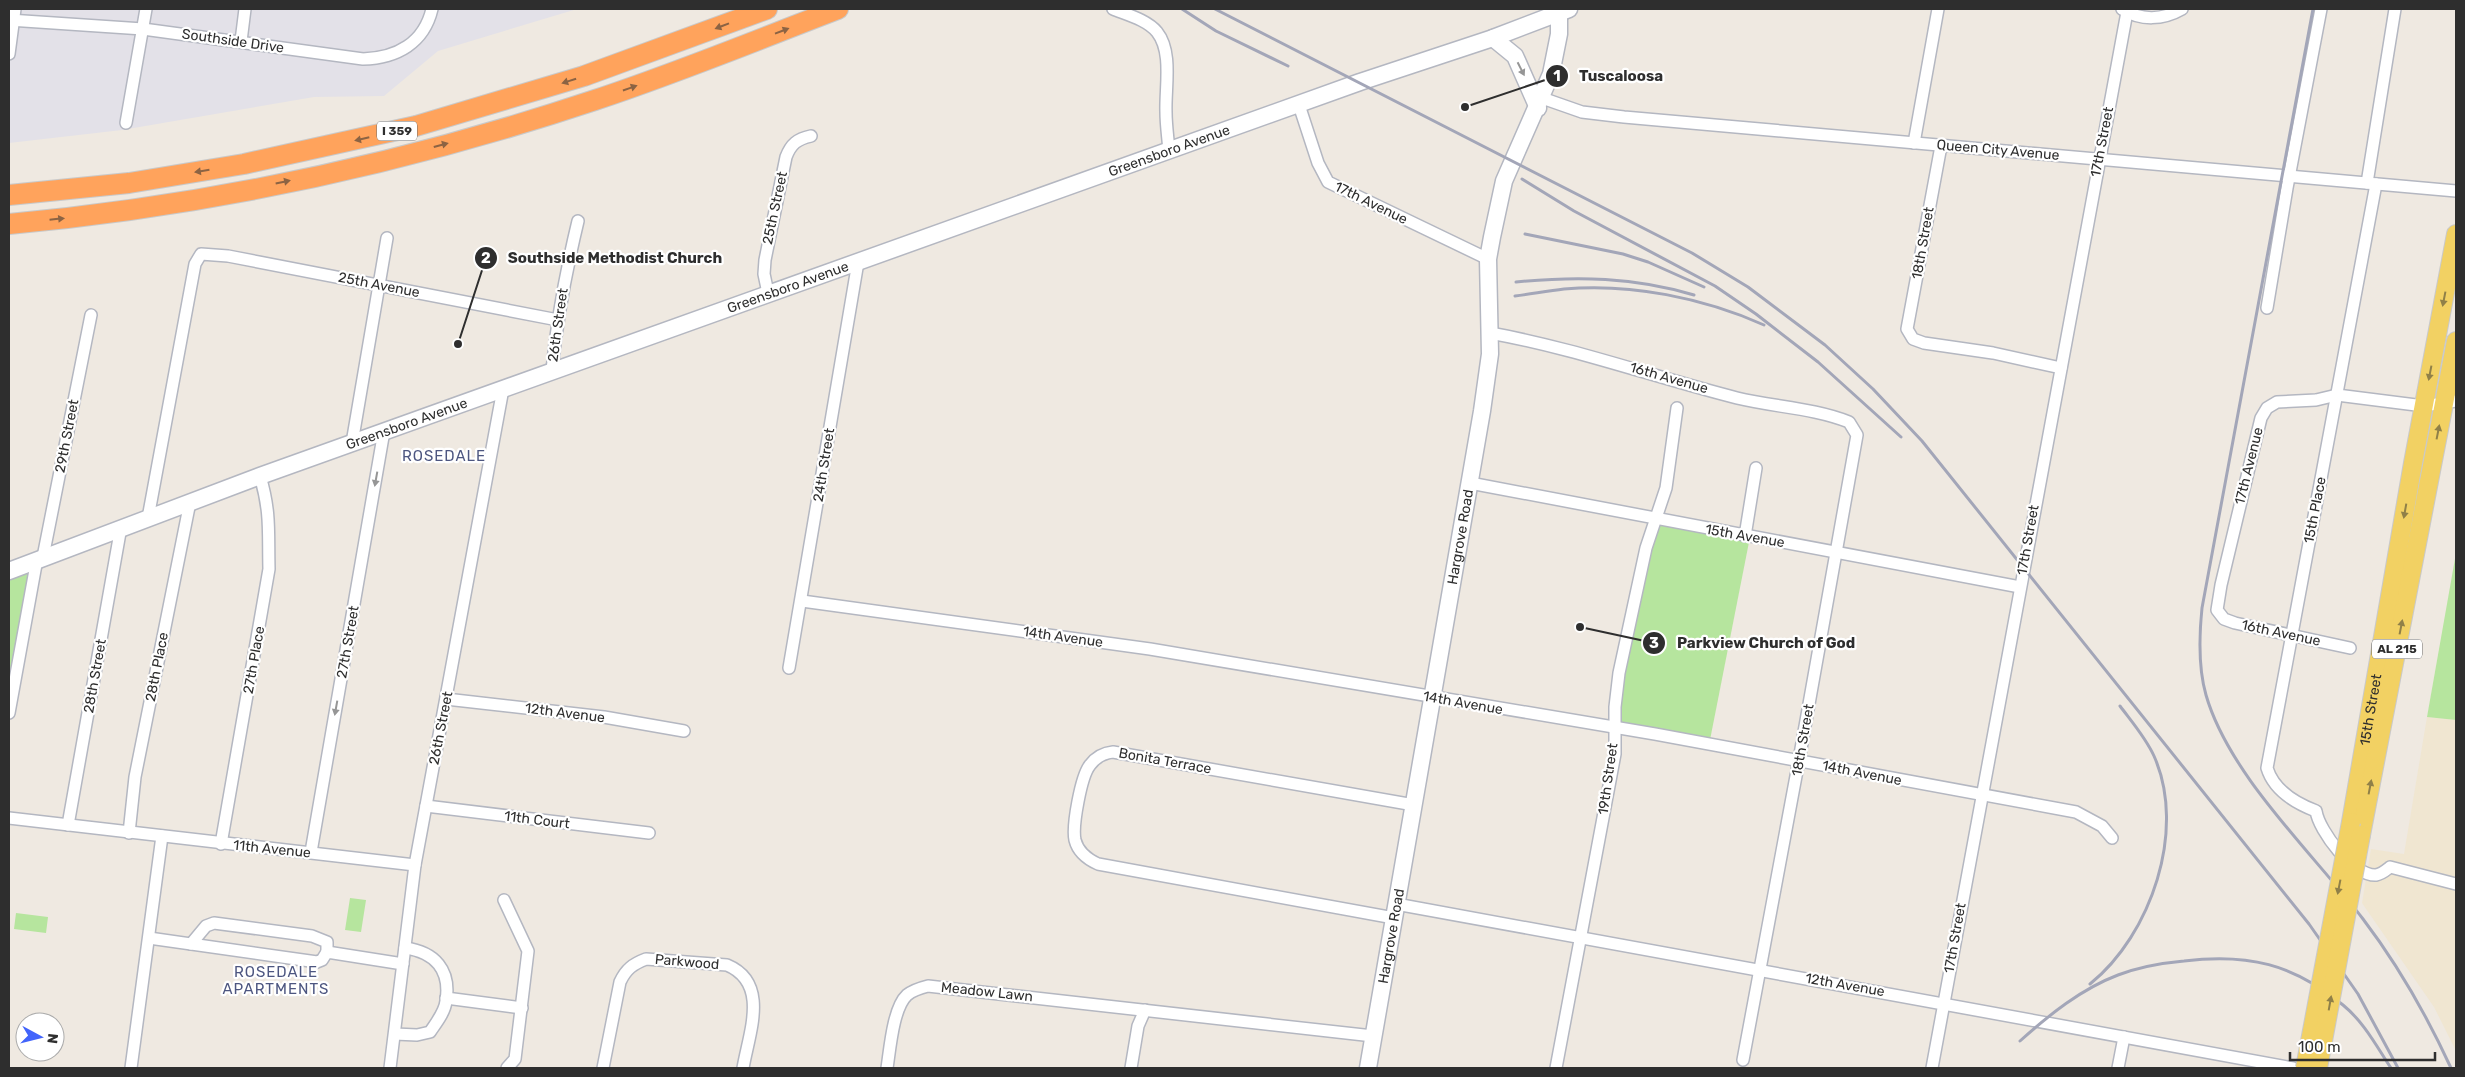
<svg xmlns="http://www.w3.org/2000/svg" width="2465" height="1077" viewBox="0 0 2465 1077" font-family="Rubik,sans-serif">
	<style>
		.industrial { fill: #e3e1e8 }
		.education { fill: #f0e6d1 }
		.green { fill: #b6e59e }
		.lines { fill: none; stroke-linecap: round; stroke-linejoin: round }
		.minor-casing { stroke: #b4b7c1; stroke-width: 14 }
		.secondary-casing { stroke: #b4b7c1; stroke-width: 19 }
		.primary-casing { stroke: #c9c9c9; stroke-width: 20 }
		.motorway-casing { stroke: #c9c9c9; stroke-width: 22 }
		.minor { stroke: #fff; stroke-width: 11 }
		.secondary { stroke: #fff; stroke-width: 16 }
		.primary { stroke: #f2d163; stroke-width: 18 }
		.motorway { stroke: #ffa35c; stroke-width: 20 }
		.rail { stroke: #a3a6b8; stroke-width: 3 }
		.primary-bridge-casing { stroke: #c9c9c9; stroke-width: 20; stroke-linecap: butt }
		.primary-bridge { stroke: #f2d163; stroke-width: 18 }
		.oneway { fill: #8c6343 }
		.oneway2 { fill: #969696 }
		.oneway3 { fill: #908048 }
		.labels { text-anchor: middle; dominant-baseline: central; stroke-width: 4.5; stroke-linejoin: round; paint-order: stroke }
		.shield { fill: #fff; stroke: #6d6d6d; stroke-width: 1 }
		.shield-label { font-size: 12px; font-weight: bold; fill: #2e2e2e }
		.street-label { font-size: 14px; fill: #2e2e2e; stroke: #fff }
		.neighbourhood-label { font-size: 15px; letter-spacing: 1px; fill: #4d5680; stroke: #fff }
		.leader { fill: none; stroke: #2e2e2e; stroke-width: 2 }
		.callout-dot { fill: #2e2e2e; stroke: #fff; stroke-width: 2 }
		.mark-label { font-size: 15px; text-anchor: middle; font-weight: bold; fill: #fff }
		.callout-label { font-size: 15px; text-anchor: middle; font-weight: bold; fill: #2e2e2e; stroke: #fff; stroke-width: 4.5; stroke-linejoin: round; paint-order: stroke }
	</style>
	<rect width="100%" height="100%" fill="#efe9e1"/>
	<!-- industrial -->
	<polygon class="industrial" points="9,9 577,9 438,51 384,96 314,97 122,130 9,143"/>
	<!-- education -->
	<polygon class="education" points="2427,717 2456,720 2456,1051 2434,1007 2362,903 2371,849 2404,854"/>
	<!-- green -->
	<g class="green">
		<polygon points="1654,519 1750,537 1709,745 1614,727"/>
		<polygon points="2456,553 2456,720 2427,717"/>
		<polygon points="37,559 9,713 9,571"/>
		<polygon points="350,898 366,900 361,932 345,930"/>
		<polygon points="16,913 48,917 46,933 14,929"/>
	</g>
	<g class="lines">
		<defs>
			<g id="minor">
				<path d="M 1113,9 C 1128,15 1147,20 1157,32 C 1173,52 1165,88 1166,112 C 1166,125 1168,138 1169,151"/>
				<path d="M 2122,9 C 2141,21 2163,20 2182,9"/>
				<path d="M 9,20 L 143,29 L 363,59 C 397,58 424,43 432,9"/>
				<polyline points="241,41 245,9"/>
				<polyline points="9,54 15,9"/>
				<polyline points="1542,98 1582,112 1624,117 2456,191"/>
				<polyline points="1299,105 1318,163 1328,182 1488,259"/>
				<polyline points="126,123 146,9"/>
				<polyline points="1914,143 1938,9"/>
				<polyline points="1941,146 1907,329 1913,339 1924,343 1993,353 2061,368"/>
				<polyline points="2367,183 2395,9"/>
				<path d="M 2376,184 L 2267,768 C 2274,791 2295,803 2316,811 C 2319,831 2353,876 2376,875 C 2382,874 2385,871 2390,867 L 2456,884"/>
				<path d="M 768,293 L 764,274 L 765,260 L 786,157 C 791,144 797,139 811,136"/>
				<polyline points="2267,308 2287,188 2321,9"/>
				<path d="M 1490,333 C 1574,348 1654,377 1737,398 C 1774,407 1814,408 1849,422 L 1857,435 L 1799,760 L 1743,1060"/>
				<path d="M 552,370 C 557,319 566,271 578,221"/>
				<polyline points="352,443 387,238"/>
				<polyline points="1470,483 2020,587"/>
				<polyline points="148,518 195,264 201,254 228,256 558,320"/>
				<polyline points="1745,536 1756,468"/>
				<polyline points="43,557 91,315"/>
				<polyline points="802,601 1150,649 1655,734 2076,812 2102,826 2112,838"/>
				<polyline points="2350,648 2235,623 2224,619 2217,610 2221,585 2261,418 2267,408 2277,402 2316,400 2337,395 2424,406 2456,401"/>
				<polyline points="789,668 858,262"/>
				<polyline points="446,699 604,717 684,731"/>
				<polyline points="9,713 37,559"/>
				<polyline points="426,806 649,833"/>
				<polyline points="9,818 415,865"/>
				<polyline points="68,825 121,527"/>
				<polyline points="129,833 135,777 190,502"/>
				<path d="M 221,844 L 269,569 C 268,532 271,513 260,476"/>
				<polyline points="311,852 384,431"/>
				<polyline points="504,900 528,951 515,1059 507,1068"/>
				<polyline points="1396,904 2293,1068"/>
				<path d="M 1394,918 L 1098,864 C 1087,859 1078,852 1075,840 C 1072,826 1081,776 1090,765 C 1096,757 1103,753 1113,752 L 1414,805"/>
				<polyline points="149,938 317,962 322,960 327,952 403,964"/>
				<polyline points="191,944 206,926 214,923 312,936 327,942 327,952"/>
				<polyline points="446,998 522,1008"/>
				<path d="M 395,1034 L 417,1035 L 430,1032 C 436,1023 445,1012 446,1001 C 451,970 435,952 405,948"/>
				<polyline points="131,1068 162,836"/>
				<polyline points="390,1068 415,865 503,389"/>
				<path d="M 603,1068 L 620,982 C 626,969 633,964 646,959 L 727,965 C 770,983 749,1033 743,1068"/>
				<path d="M 887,1068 C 890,1049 893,1008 907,995 C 913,990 920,988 928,986 L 1373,1036"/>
				<polyline points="1131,1068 1138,1026 1145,1010"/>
				<polyline points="1556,1068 1615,754 1615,707 1619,673 1646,548 1666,488 1677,408"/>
				<polyline points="1932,1068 2127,12"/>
				<polyline points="2118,1068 2124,1037"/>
			</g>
			<g id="secondary">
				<polyline points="1493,38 1515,56 1538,108"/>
				<path id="s1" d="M 9,571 L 260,476 L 1360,82 L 1493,38 L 1569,9"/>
				<path id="s2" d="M 1368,1068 L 1482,411 L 1490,354 L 1488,259 L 1492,237 L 1504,181 L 1551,74 L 1559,34 L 1559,12"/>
			</g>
			<g id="primary">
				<path id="s3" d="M 2351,822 L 2413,463 L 2456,234"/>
				<polyline points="2361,835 2456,341"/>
			</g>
			<g id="motorway">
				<polyline points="9,195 129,183 244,164 416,126 584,76 767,9"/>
				<path d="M 9,224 C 207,206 406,163 595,100 C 677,73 757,40 838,9"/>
			</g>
		</defs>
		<!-- minor casing -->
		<use href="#minor" class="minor-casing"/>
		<!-- secondary casing -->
		<use href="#secondary" class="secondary-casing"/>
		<!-- primary casing -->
		<use href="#primary" class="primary-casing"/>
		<!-- motorway casing -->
		<use href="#motorway" class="motorway-casing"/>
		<!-- minor -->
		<use href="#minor" class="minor"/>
		<!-- secondary -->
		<use href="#secondary" class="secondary"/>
		<!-- primary -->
		<use href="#primary" class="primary"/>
		<!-- motorway -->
		<use href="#motorway" class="motorway"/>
		<!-- rail -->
		<g class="rail">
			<polyline points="1182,9 1216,31 1288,66"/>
			<polyline points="1215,9 1692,253 1748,287 1825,345 1873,389 1922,441 2309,924 2358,994 2398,1068"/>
			<path d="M 2313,9 L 2202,608 C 2199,637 2198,667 2206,695 C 2229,775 2312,852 2363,919 C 2398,965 2427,1016 2451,1068"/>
			<polyline points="1522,179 1574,211 1715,286 1756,314 1818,362 1901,437"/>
			<polyline points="1525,234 1623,254 1648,262 1704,287"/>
			<path d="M 1516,282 C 1577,276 1634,277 1694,295"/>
			<path d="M 1515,296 C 1531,294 1547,291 1564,289 C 1630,283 1704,298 1764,325"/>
			<path d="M 2090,984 C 2151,935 2187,830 2154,756 C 2146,738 2132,722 2120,706"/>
			<path d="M 2020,1041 C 2049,1015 2081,989 2118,975 C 2139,967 2162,963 2184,961 C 2247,953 2294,964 2343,1005 C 2364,1022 2377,1047 2391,1068"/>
		</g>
		<defs>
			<g id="primary-bridge">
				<polyline points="2305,1068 2351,822"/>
				<polyline points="2318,1068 2361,835"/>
			</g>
		</defs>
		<!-- primary-bridge casing -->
		<use href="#primary-bridge" class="primary-bridge-casing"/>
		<!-- primary-bridge -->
		<use href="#primary-bridge" class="primary-bridge"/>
	</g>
	<!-- one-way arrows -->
	<defs><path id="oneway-solid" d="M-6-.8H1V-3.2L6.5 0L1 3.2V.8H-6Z" transform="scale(1.25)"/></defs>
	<g class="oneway">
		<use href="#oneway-solid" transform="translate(722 26) rotate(159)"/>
		<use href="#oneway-solid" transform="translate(782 31) rotate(-21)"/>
		<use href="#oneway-solid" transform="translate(569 81) rotate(162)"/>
		<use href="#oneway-solid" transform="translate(630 88) rotate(-19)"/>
		<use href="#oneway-solid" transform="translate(362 139) rotate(167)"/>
		<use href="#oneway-solid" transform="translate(441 145) rotate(-15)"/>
		<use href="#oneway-solid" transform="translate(202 171) rotate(171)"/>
		<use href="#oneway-solid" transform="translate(283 182) rotate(-12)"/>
		<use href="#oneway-solid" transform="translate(57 219) rotate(-6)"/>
	</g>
	<g class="oneway2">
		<use href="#oneway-solid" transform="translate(1521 69) rotate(63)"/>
		<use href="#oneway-solid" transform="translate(376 479) rotate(100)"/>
		<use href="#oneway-solid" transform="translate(336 708) rotate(100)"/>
	</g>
	<g class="oneway3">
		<use href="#oneway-solid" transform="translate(2444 299) rotate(101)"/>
		<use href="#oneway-solid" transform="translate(2430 373) rotate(101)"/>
		<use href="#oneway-solid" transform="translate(2438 432) rotate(-79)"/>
		<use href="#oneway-solid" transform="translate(2405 511) rotate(100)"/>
		<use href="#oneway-solid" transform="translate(2401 627) rotate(-79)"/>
		<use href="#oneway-solid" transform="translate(2370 787) rotate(-79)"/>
		<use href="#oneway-solid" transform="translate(2339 887) rotate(101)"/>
		<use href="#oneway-solid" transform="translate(2330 1003) rotate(-80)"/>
	</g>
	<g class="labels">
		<!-- shield labels -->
		<g class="shield">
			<rect x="377" y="121.5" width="40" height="19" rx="4"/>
			<rect x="2372" y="639.5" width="50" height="19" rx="4"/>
		</g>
		<g class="shield-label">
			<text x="397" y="131">I 359</text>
			<text x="2397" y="649">AL 215</text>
		</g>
		<!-- street labels -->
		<g class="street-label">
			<text transform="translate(233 41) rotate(8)">Southside Drive</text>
			<text transform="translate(2102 142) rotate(-79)">17th Street</text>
			<text transform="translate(1998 150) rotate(5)">Queen City Avenue</text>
			<text stroke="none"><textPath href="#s1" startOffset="1234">Greensboro Avenue</textPath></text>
			<text transform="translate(1371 203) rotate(26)">17th Avenue</text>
			<text transform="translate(775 208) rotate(-78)">25th Street</text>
			<text transform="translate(1923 243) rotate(-80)">18th Street</text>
			<text transform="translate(379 285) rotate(11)">25th Avenue</text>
			<text stroke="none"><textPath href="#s1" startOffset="829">Greensboro Avenue</textPath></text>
			<text transform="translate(558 325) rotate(-82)">26th Street</text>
			<text transform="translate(1669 378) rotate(16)">16th Avenue</text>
			<text stroke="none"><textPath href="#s1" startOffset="424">Greensboro Avenue</textPath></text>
			<text transform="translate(67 436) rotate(-79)">29th Street</text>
			<text transform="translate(824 465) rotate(-81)">24th Street</text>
			<text transform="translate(2249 466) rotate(-76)">17th Avenue</text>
			<text transform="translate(2315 510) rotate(-79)">15th Place</text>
			<text transform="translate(1745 536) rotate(10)">15th Avenue</text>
			<text stroke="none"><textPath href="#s2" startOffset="539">Hargrove Road</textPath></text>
			<text transform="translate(2028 540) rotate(-80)">17th Street</text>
			<text transform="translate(2281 633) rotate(12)">16th Avenue</text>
			<text transform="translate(1063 637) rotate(8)">14th Avenue</text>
			<text transform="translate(348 642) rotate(-80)">27th Street</text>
			<text transform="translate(254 660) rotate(-80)">27th Place</text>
			<text transform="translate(157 667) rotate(-79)">28th Place</text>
			<text transform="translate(95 676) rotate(-80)">28th Street</text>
			<text transform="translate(1463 703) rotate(10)">14th Avenue</text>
			<text stroke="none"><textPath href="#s3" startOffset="114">15th Street</textPath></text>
			<text transform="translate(565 713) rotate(7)">12th Avenue</text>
			<text transform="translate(441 728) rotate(-79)">26th Street</text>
			<text transform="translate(1803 740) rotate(-80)">18th Street</text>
			<text transform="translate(1165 761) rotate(10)">Bonita Terrace</text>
			<text transform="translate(1862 773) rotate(11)">14th Avenue</text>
			<text transform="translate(1608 779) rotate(-82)">19th Street</text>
			<text transform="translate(537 820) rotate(7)">11th Court</text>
			<text transform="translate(272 849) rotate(6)">11th Avenue</text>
			<text stroke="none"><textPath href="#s2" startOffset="134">Hargrove Road</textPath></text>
			<text transform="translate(1955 938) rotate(-80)">17th Street</text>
			<text transform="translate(687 962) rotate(5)">Parkwood</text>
			<text transform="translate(1845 985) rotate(10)">12th Avenue</text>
			<text transform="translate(987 992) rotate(6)">Meadow Lawn</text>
		</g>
		<!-- neighbourhood labels -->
		<g class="neighbourhood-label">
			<text x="444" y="456">ROSEDALE</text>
			<text x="276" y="972">ROSEDALE<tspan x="276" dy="17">APARTMENTS</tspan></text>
		</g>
	</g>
	<!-- callouts -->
	<path class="leader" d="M1465 107L1557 76M458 344L486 258M1580 627L1654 643"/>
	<g class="callout-dot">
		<circle cx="1465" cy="107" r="5"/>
		<circle cx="458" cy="344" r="5"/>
		<circle cx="1580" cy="627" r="5"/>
		<circle cx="1557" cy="76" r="12"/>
		<circle cx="486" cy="258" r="12"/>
		<circle cx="1654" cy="643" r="12"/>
	</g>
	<g class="mark-label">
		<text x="1557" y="81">1</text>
		<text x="486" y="263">2</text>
		<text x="1654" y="648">3</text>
	</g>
	<g class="callout-label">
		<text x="1621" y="81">Tuscaloosa</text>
		<text x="615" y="263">Southside Methodist Church</text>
		<text x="1766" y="648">Parkview Church of God</text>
	</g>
	<!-- border -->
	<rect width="2465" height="1077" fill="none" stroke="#2e2e2e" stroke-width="20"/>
	<!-- north arrow -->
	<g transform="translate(40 1037) rotate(97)"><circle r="24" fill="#ffffff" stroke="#ababab"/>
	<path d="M0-4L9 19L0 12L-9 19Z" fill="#4264fb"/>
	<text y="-8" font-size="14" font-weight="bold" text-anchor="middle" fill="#2e2e2e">N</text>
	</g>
	<!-- scale -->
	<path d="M2290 1052v8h145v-8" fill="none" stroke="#2e2e2e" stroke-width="2.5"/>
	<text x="2298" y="1052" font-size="15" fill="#2e2e2e" stroke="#ffffff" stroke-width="4" paint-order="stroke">100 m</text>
</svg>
